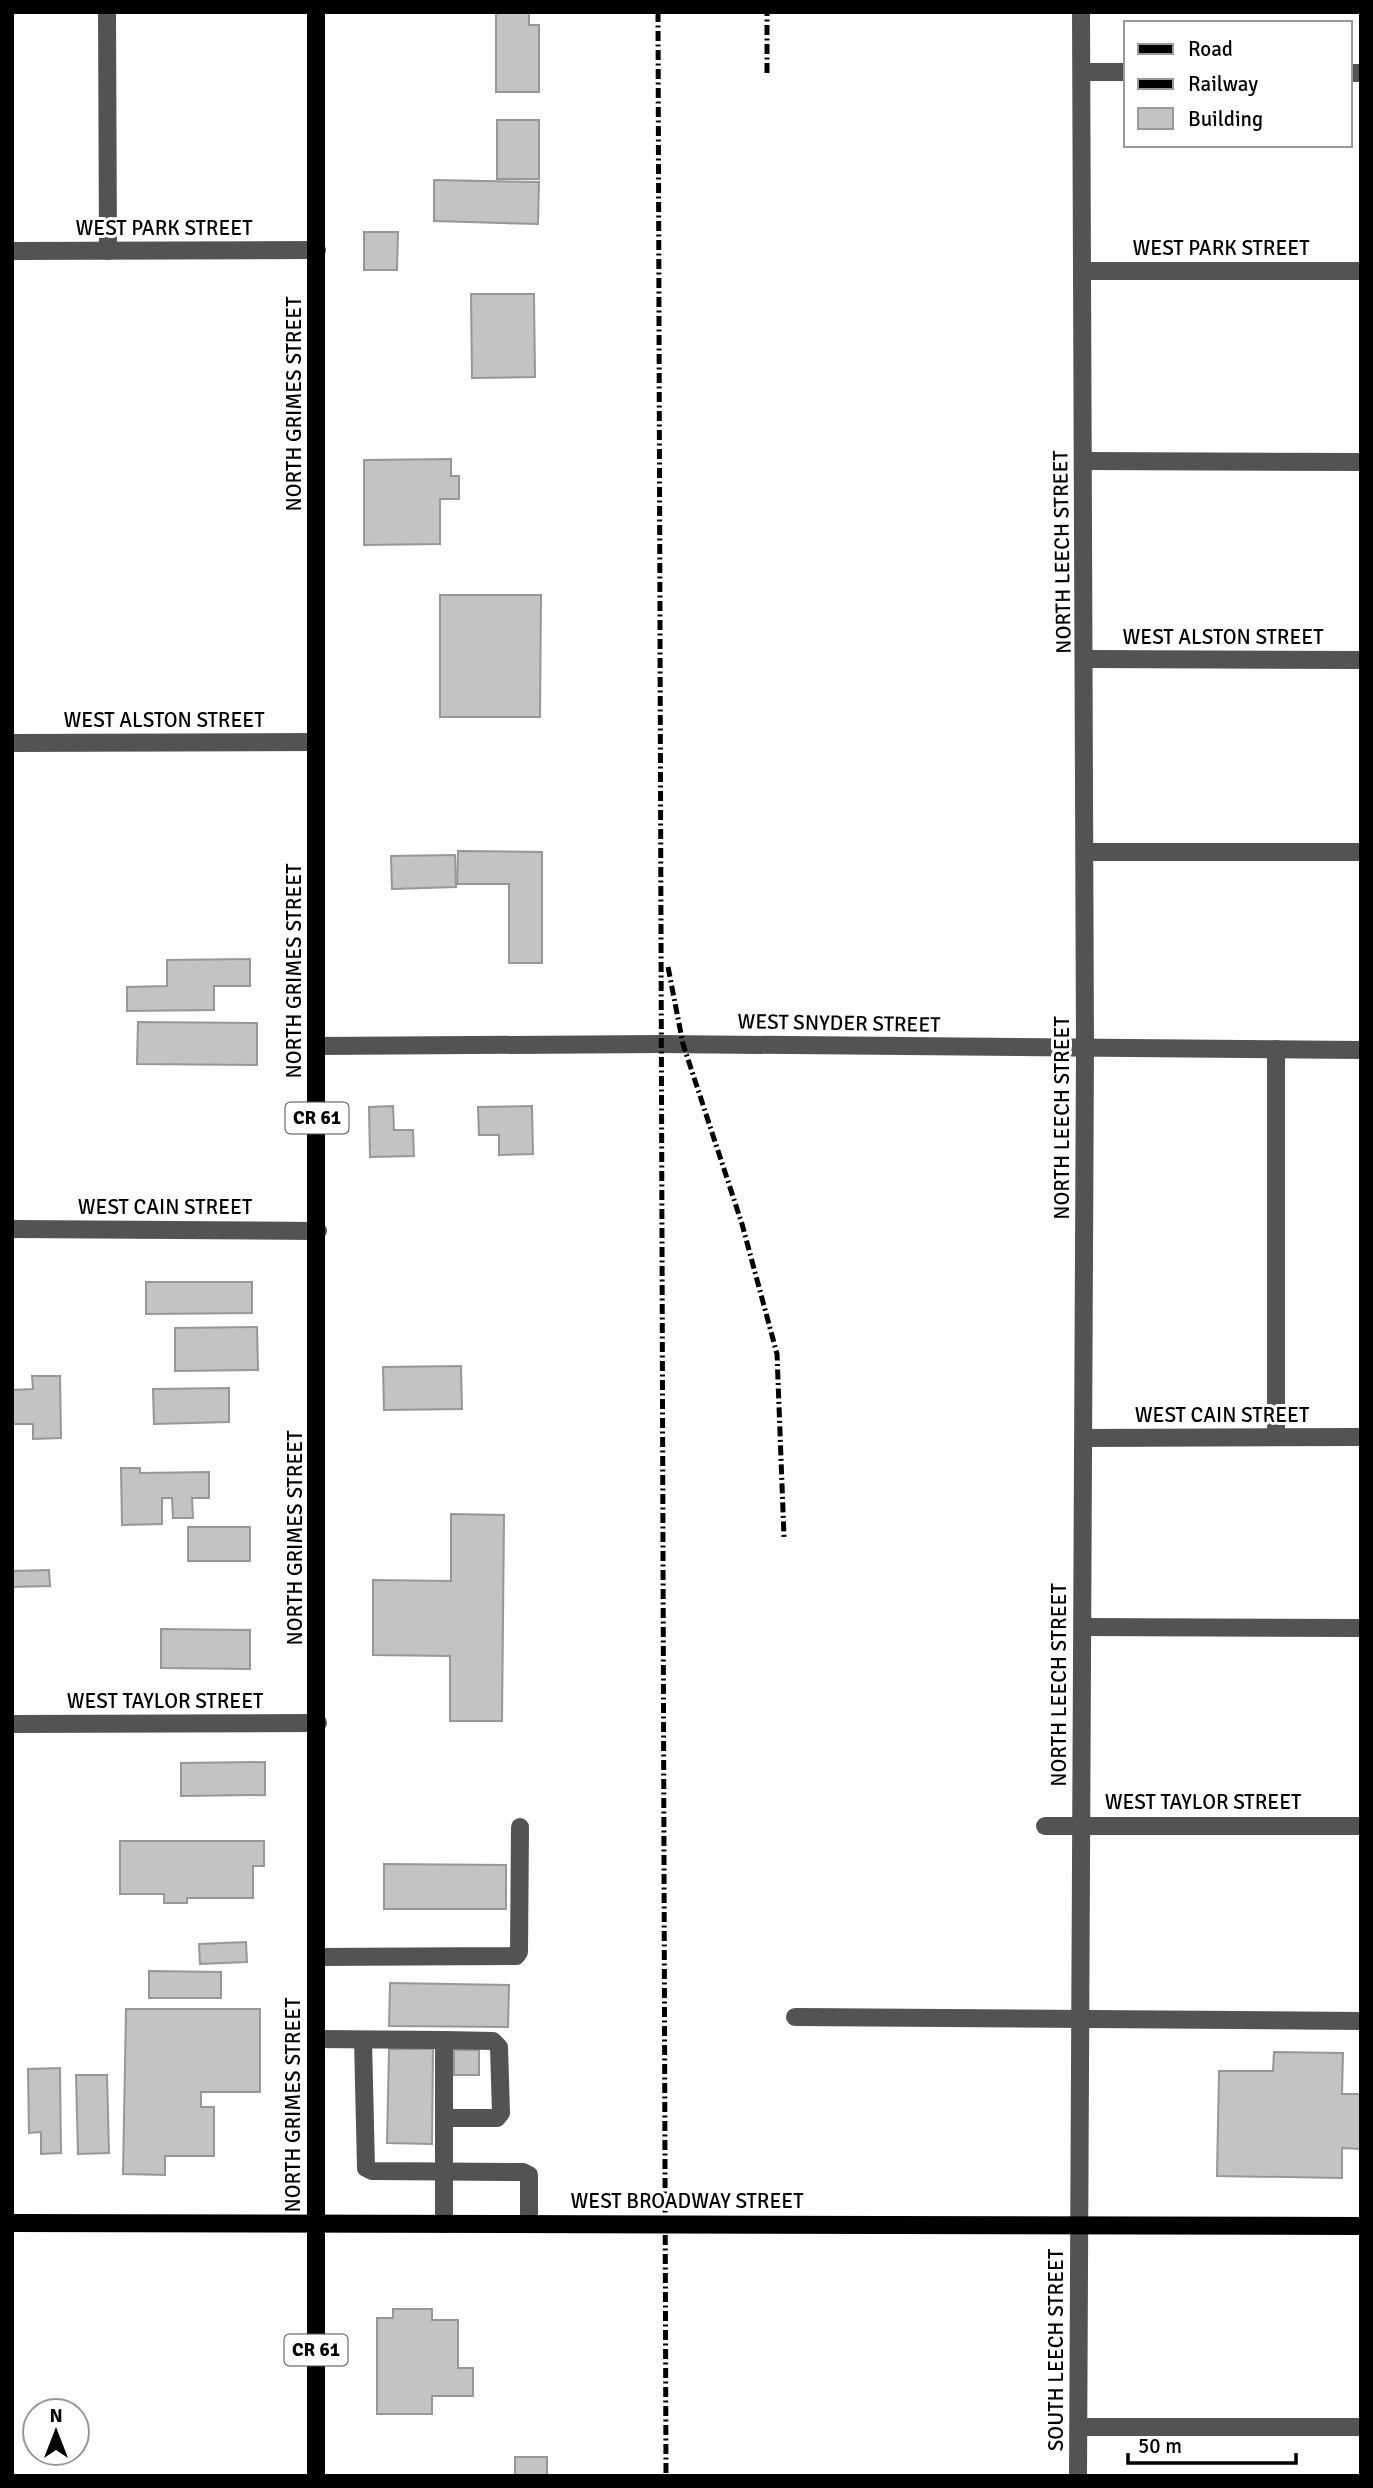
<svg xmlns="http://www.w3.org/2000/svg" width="1373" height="2488" viewBox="0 0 1373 2488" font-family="Signika,sans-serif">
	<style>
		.building { fill: #c3c3c3; stroke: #979797; stroke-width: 2 }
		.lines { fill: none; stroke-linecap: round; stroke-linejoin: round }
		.minor { stroke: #535353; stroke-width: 18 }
		.major { stroke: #000; stroke-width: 18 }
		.rail { stroke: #000; stroke-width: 5; stroke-dasharray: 10 3.5 2 3.5; stroke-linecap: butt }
		.labels { text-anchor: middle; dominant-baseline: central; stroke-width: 6; stroke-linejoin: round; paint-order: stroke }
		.shield { fill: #fff; stroke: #4c4c4c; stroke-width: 2 }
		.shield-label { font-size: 19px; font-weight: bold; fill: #000 }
		.street-label { font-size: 21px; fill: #000; stroke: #fff }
	</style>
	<rect width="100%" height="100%" fill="#fff"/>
	<!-- building -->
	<g class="building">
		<polygon points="496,12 529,12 529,25 539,25 539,92 496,92"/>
		<rect x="497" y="120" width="42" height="59"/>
		<polygon points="434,180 539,182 538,224 434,221"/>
		<polygon points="364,232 398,232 397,270 364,270"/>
		<polygon points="471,294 534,294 535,377 472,378"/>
		<polygon points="451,459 451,476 459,476 459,499 440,499 440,544 364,545 364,460"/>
		<polygon points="440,595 541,595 540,717 440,717"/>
		<polygon points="458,851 542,852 542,963 509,963 509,884 457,884"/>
		<polygon points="455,855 456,887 392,889 391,856"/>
		<polygon points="250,959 250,986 214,986 214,1010 127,1011 127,987 167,986 167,960"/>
		<polygon points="138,1022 257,1023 257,1065 137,1064"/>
		<polygon points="393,1106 394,1130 413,1130 414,1156 370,1157 369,1107"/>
		<polygon points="532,1106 533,1154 499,1155 499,1135 479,1135 478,1107"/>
		<polygon points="146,1282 252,1282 252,1313 146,1314"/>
		<polygon points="257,1327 258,1370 175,1371 175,1328"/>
		<polygon points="461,1366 462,1409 384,1410 383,1367"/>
		<polygon points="32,1376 60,1376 61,1438 33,1439 33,1424 12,1424 12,1390 33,1389"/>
		<polygon points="229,1388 229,1422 154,1424 153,1389"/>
		<polygon points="121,1468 140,1468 140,1473 209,1472 209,1498 192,1498 193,1518 173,1518 172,1498 162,1498 162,1524 122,1525"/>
		<polygon points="451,1514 504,1515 502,1721 450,1721 450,1656 373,1655 373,1580 451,1581"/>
		<rect x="188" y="1527" width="62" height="34"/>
		<polygon points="49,1570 50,1586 12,1587 12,1571"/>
		<polygon points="161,1629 250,1630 250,1669 161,1668"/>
		<polygon points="265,1762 265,1795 181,1796 181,1763"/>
		<polygon points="120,1841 264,1841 264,1866 253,1866 253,1898 187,1898 187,1903 164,1903 164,1894 120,1894"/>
		<polygon points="384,1864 506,1865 506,1909 384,1909"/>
		<polygon points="246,1942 247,1962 200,1964 199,1944"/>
		<polygon points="149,1971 221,1972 221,1998 149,1998"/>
		<polygon points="390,1983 509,1985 508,2027 389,2026"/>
		<polygon points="126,2009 260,2009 260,2092 201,2092 201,2107 214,2107 214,2156 165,2156 165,2175 123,2174"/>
		<polygon points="389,2049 433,2049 432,2144 387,2143"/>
		<rect x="454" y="2050" width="25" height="25"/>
		<polygon points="1274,2052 1343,2053 1342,2094 1361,2094 1361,2149 1342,2148 1342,2178 1217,2176 1219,2071 1273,2071"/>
		<polygon points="60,2068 61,2153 41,2154 41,2132 29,2133 28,2069"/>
		<polygon points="76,2075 107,2075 109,2153 78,2154"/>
		<polygon points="393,2309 432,2309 432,2320 458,2320 458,2368 473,2368 473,2396 432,2396 432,2414 377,2414 377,2318 393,2318"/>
		<rect x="515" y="2457" width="32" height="19"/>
	</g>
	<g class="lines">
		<!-- minor -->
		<g class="minor">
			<polyline points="107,12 108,251"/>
			<polyline points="1082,72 1126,72"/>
			<polyline points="1350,73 1361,73"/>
			<polyline points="12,251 317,250"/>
			<polyline points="1082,271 1361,271"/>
			<polyline points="1084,461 1361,462"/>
			<polyline points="1086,659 1361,660"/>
			<polyline points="12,743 316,742"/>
			<polyline points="1085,852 1361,852"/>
			<polyline points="317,1046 660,1044 1361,1050"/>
			<polyline points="1276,1049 1276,1437"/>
			<polyline points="12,1229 318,1231"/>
			<polyline points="1084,1438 1361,1437"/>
			<polyline points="1083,1627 1361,1628"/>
			<polyline points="12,1724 318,1723"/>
			<polyline points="1045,1826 1361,1826"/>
			<polyline points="316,1957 516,1956 519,1952 520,1827"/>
			<polyline points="795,2017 1361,2021"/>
			<polyline points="316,2039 444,2040"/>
			<polyline points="363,2040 366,2168 372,2171 523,2172 529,2175 529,2224"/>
			<path d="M 444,2118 L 497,2118 L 501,2113 L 499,2047 L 493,2041 L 444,2040 C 444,2102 444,2163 444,2224"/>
			<polyline points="1079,2427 1361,2427"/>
			<polyline points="1078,2476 1085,1049 1081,12"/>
		</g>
		<!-- major -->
		<g class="major">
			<polyline points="316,12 316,2476"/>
			<polyline points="12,2223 1361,2226"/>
		</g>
		<!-- rail -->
		<g class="rail">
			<polyline points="658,12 666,2476"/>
			<polyline points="767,73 767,12"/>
			<polyline points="668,967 683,1044 742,1224 777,1354 784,1537"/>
		</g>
	</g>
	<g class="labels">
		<!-- shield labels -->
		<g class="shield">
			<rect x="285.5" y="1102.5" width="63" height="31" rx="5"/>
			<rect x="284.5" y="2334.5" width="63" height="31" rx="5"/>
		</g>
		<g class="shield-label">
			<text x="317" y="1118">CR 61</text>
			<text x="316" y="2350">CR 61</text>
		</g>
		<!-- street labels -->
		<g class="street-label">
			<text x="164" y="228">WEST PARK STREET</text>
			<text x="1221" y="248">WEST PARK STREET</text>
			<text transform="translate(294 404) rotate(-90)">NORTH GRIMES STREET</text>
			<text transform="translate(1062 552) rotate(-91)">NORTH LEECH STREET</text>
			<text x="1223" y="637">WEST ALSTON STREET</text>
			<text x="164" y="720">WEST ALSTON STREET</text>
			<text transform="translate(294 971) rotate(-90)">NORTH GRIMES STREET</text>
			<text transform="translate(839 1023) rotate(1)">WEST SNYDER STREET</text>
			<text transform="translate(1062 1118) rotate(-90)">NORTH LEECH STREET</text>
			<text x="165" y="1207">WEST CAIN STREET</text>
			<text x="1222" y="1415">WEST CAIN STREET</text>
			<text transform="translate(295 1538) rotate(-90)">NORTH GRIMES STREET</text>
			<text transform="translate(1059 1685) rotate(-90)">NORTH LEECH STREET</text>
			<text x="165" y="1701">WEST TAYLOR STREET</text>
			<text x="1203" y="1802">WEST TAYLOR STREET</text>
			<text transform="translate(293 2105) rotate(-90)">NORTH GRIMES STREET</text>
			<text x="687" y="2201">WEST BROADWAY STREET</text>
			<text transform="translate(1056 2350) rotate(-90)">SOUTH LEECH STREET</text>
		</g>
	</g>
	<!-- border -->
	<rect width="1373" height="2488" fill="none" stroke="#000000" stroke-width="28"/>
	<!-- legend -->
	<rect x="1124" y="21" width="228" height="126" fill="#ffffff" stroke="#999999" stroke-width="2"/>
	<rect x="1138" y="44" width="35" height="10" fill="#000000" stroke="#999999" stroke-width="2"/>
	<text x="1188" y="56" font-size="21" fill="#000000">Road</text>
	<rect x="1138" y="79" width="35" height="10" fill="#000000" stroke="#999999" stroke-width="2"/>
	<text x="1188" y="91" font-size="21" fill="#000000">Railway</text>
	<rect x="1138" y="108" width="35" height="21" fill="#c3c3c3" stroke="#999999" stroke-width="2"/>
	<text x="1188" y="126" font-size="21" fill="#000000">Building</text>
	<!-- north arrow -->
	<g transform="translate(56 2432)"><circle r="33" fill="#ffffff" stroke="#999999" stroke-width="2"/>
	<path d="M0-5L12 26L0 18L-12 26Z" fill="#000000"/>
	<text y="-10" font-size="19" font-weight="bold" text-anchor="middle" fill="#000000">N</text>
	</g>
	<!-- scale -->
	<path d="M1128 2453v10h168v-10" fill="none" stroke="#000000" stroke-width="3.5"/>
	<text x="1138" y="2453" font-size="21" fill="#000000" stroke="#ffffff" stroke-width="5" paint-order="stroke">50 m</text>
</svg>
